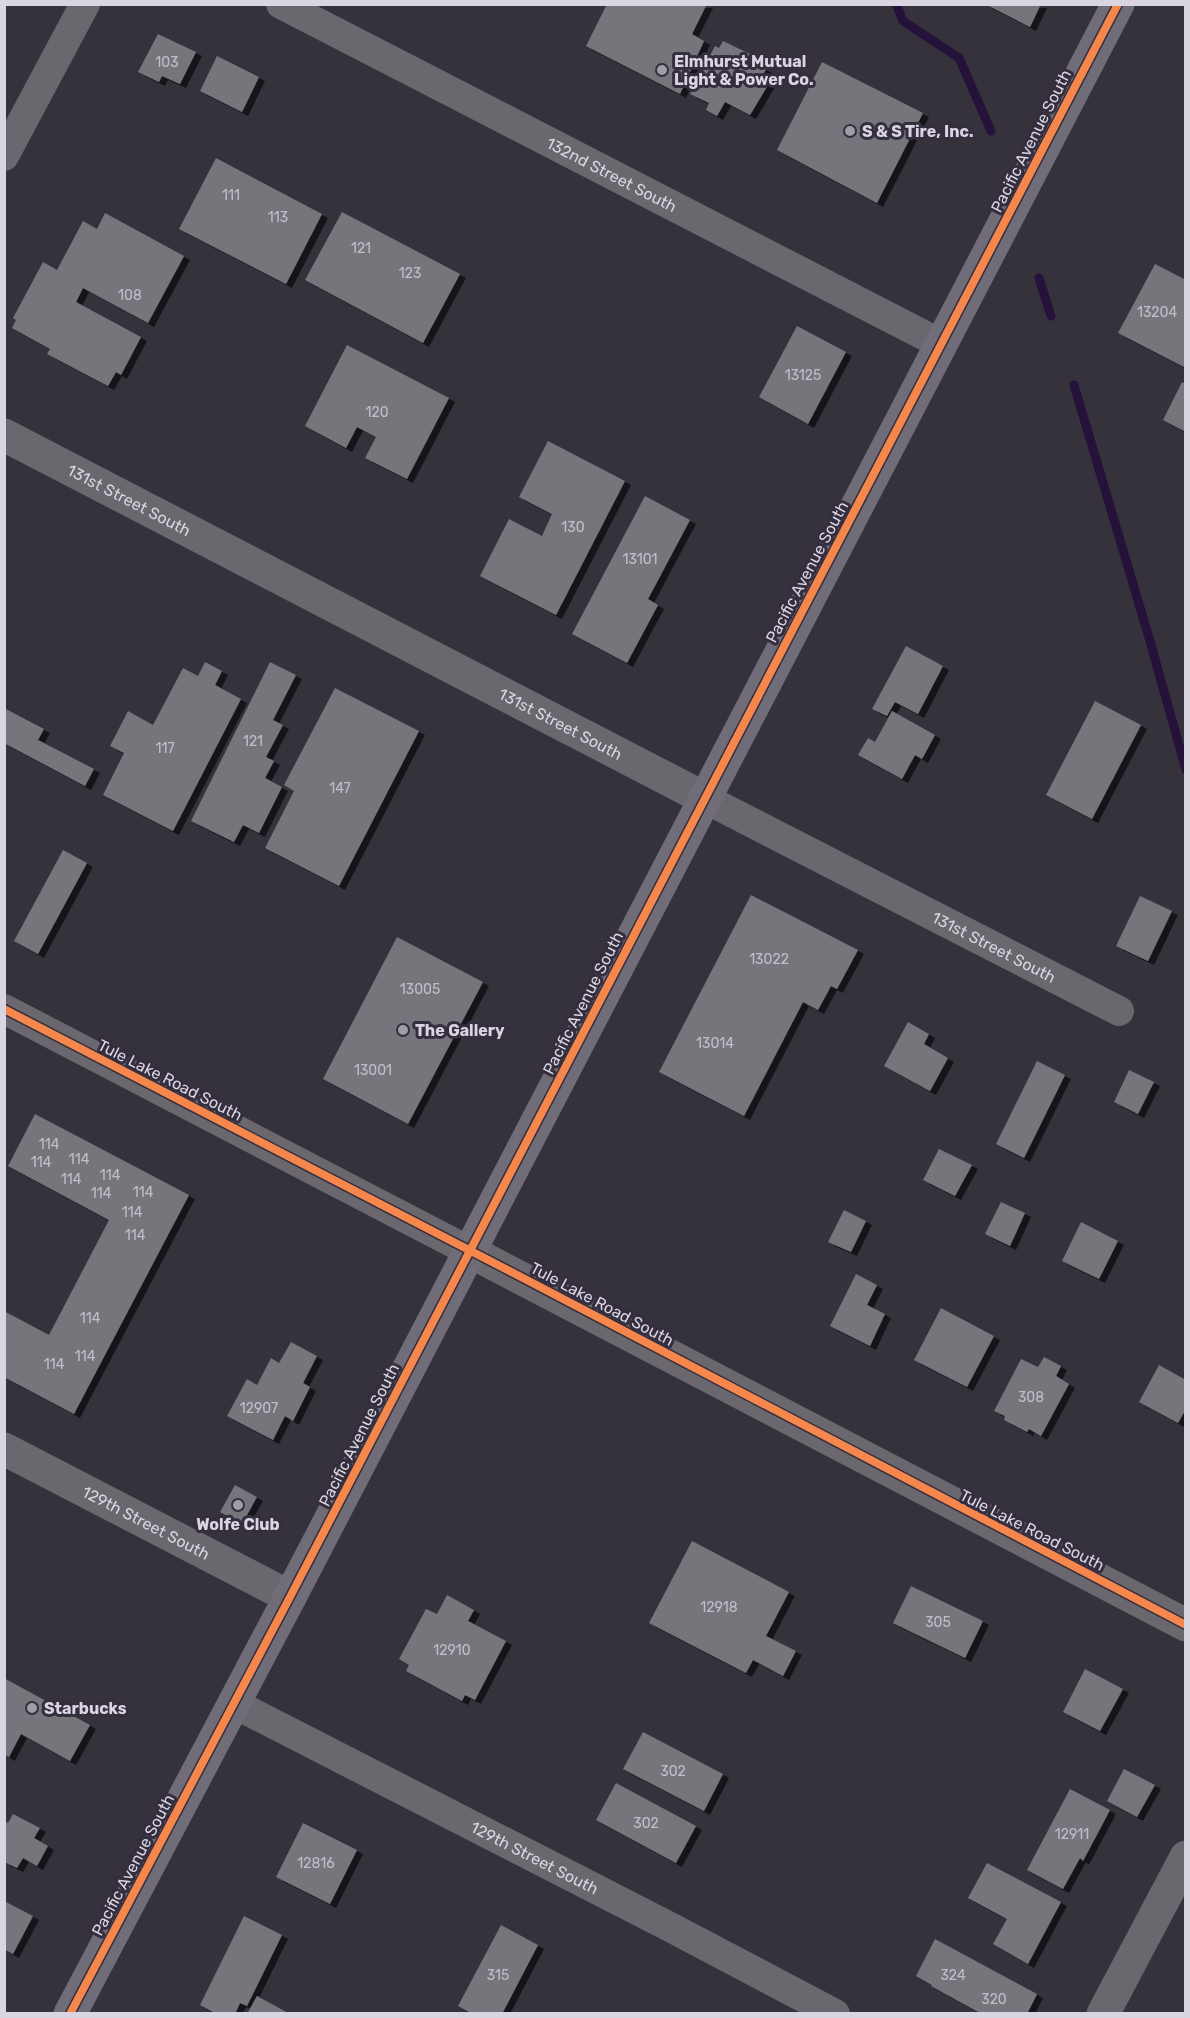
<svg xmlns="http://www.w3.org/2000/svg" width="1190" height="2018" viewBox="0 0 1190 2018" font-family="Rubik,sans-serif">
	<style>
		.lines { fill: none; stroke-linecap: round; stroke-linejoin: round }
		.stream { stroke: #25123b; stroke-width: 9 }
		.building { fill: #76747c; filter: url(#shadow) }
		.minor { stroke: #6a686e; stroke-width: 30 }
		.tertiary { stroke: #6a686e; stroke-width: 33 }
		.secondary { stroke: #6a686e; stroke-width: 33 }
		.primary { stroke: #706c78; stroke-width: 33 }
		.cycleway-casing { stroke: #342e3f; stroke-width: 11 }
		.cycleway { stroke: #f5874c; stroke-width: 8 }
		.poi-dot { fill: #a09da7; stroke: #342e3f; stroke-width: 2 }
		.labels { text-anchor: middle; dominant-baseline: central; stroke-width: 6; stroke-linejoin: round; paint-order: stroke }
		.number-label { font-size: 14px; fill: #c0bec8 }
		.poi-label { font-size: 16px; font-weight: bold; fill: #d9d6e1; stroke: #342e3f; text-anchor: start }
		.street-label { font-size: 16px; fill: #d9d6e1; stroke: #342e3f }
	</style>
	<defs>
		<filter id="shadow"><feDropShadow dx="6" dy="4" stdDeviation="0" flood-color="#0009"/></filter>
	</defs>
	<rect width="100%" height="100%" fill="#35323b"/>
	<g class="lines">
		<!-- stream -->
		<g class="stream">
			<polyline points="896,4 903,21 959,58 991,131"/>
			<polyline points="1039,278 1051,316"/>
			<polyline points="1074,385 1150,641 1186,770"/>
		</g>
	</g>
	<!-- building -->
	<g class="building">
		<polygon points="607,4 707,4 692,34 704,41 680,94 586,46"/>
		<polygon points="985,4 1041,4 1030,27"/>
		<polygon points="158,34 196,52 180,84 162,76 159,82 138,72"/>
		<polygon points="723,41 752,55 749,60 766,69 762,77 771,80 750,115 725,102 717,116 706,110 709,103 690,94 715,46 719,48"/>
		<polygon points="217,56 259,77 242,112 200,91"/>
		<polygon points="822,62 923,113 877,203 777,150"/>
		<polygon points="216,158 322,214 286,284 179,229"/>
		<polygon points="342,212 460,274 423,343 305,280"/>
		<polygon points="105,213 184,256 148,323 83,288 76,302 141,337 121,375 116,372 108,386 47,354 50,349 12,328 16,320 13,318 43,262 57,270 83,221 97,229"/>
		<polygon points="1155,264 1186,280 1186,368 1118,333"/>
		<polygon points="797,326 846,352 808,424 759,397"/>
		<polygon points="347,345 449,398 407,479 365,458 376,437 357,427 346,448 305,426"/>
		<polygon points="1182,382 1186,384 1186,432 1163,420"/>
		<polygon points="548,441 625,481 556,615 480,576 509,519 542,536 552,514 519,497"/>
		<polygon points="645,496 690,520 648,599 658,605 627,663 572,634"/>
		<polygon points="906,646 943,666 918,714 895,702 887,716 872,709"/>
		<polygon points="205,662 222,671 215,685 241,699 173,831 103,795 124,753 110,746 128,711 153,725 183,668 198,676"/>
		<polygon points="270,662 296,675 273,720 283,725 266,757 274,761 265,778 282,787 259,833 243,825 234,842 191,821"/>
		<polygon points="335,688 419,731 339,886 265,848 294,791 284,785"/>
		<polygon points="1095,701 1141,725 1092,819 1046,795"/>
		<polygon points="4,708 44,729 38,740 94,769 85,786 4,743"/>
		<polygon points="892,711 935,735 922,759 915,755 902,779 858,755 868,738 875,742"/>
		<polygon points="63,850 87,863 38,954 14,941"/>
		<polygon points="751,895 858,950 837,989 831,986 818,1010 803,1002 744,1116 659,1072"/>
		<polygon points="1140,896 1172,911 1148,961 1116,946"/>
		<polygon points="397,937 483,982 408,1124 323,1079"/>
		<polygon points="908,1022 929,1034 924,1044 948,1058 930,1091 884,1066"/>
		<polygon points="1037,1061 1065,1075 1024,1158 996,1144"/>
		<polygon points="1129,1070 1154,1082 1138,1114 1114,1102"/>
		<polygon points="35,1114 189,1195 74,1414 4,1377 4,1311 49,1335 109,1220 8,1166"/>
		<polygon points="939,1149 972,1165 955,1196 923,1180"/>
		<polygon points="1001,1202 1025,1213 1010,1246 985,1234"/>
		<polygon points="844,1210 866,1221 851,1252 828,1242"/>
		<polygon points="1081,1222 1118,1241 1099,1279 1062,1261"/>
		<polygon points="856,1274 877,1285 867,1305 885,1314 870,1346 830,1326"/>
		<polygon points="941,1308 994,1336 967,1387 914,1360"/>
		<polygon points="291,1342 317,1356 303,1383 310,1387 293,1421 285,1416 273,1440 227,1416 247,1379 257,1385 271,1358 279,1363"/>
		<polygon points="1044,1357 1061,1366 1056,1376 1069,1384 1041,1436 1029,1429 1027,1432 1004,1420 1005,1416 994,1411 1021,1359 1038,1367"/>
		<polygon points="1159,1365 1186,1380 1186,1409 1178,1423 1139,1402"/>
		<polygon points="235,1485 257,1497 242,1524 220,1512"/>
		<polygon points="692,1541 789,1592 766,1636 796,1651 783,1676 753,1660 746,1673 649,1623"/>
		<polygon points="911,1586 983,1621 965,1658 893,1623"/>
		<polygon points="447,1595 474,1610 468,1621 506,1641 475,1700 465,1695 462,1701 406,1671 409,1665 399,1659 426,1609 437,1614"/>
		<polygon points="1085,1669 1123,1689 1100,1731 1063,1712"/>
		<polygon points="4,1678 90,1725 70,1761 21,1734 9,1757 4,1754"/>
		<polygon points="643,1732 723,1774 704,1811 623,1769"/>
		<polygon points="1124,1769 1155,1785 1137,1817 1107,1801"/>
		<polygon points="616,1783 696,1826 676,1863 596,1820"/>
		<polygon points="1070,1789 1110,1810 1083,1861 1080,1858 1063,1889 1027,1870"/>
		<polygon points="13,1814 40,1828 34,1838 48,1846 37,1866 23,1858 17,1868 4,1862 4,1821 8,1823"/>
		<polygon points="303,1823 357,1850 330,1904 276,1877"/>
		<polygon points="987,1863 1061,1902 1028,1964 993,1944 1007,1919 968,1898"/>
		<polygon points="4,1901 33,1916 13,1954 4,1949"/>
		<polygon points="244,1916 282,1935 247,2006 240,2003 235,2014 217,2014 200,2005"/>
		<polygon points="501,1925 538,1945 502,2014 473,2014 458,2006"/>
		<polygon points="935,1939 1037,1994 1027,2014 982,2014 931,1986 932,1985 916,1976"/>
		<polygon points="257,1996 290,2014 247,2014"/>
	</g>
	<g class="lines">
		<!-- minor -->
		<g class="minor">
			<path id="s1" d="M 281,4 L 941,344"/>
			<polyline points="4,156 85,4"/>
			<path id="s2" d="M 704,798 L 1119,1011"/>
			<polyline points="4,1009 469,1251"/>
			<path id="s3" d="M 233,1703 L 670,1927 L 835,2014"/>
		</g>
		<!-- tertiary -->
		<g class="tertiary">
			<polyline points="469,1251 1186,1625"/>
			<path id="s4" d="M 4,1449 L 290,1597"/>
			<polyline points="1103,2014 1186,1857"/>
		</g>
		<!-- secondary -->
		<path class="secondary" id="s5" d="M 4,435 L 704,798"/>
		<!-- primary -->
		<polyline class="primary" points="70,2014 290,1597 1118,4"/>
		<defs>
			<g id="cycleway">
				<polyline points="4,1009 523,1278 1186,1625"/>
				<polyline points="70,2014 290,1597 1118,4"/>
			</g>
		</defs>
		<!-- cycleway casing -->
		<use href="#cycleway" class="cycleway-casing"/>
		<!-- cycleway -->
		<use href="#cycleway" class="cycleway"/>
	</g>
	<!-- markers -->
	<g class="poi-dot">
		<circle cx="662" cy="70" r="6"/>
		<circle cx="850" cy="131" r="6"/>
		<circle cx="403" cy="1030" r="6"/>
		<circle cx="238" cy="1505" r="6"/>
		<circle cx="32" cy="1708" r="6"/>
	</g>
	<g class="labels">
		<!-- number labels -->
		<g class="number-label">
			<text x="167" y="62">103</text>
			<text x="231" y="195">111</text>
			<text x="278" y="217">113</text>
			<text x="361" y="248">121</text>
			<text x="410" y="273">123</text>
			<text x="130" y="295">108</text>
			<text x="1157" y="312">13204</text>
			<text x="803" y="375">13125</text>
			<text x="377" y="412">120</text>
			<text x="573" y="527">130</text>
			<text x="640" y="559">13101</text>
			<text x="253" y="741">121</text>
			<text x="165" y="748">117</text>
			<text x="340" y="788">147</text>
			<text x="769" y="959">13022</text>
			<text x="420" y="989">13005</text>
			<text x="715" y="1043">13014</text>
			<text x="373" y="1070">13001</text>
			<text x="49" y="1144">114</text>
			<text x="79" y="1159">114</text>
			<text x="41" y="1162">114</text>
			<text x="110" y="1175">114</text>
			<text x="71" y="1179">114</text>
			<text x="143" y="1192">114</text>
			<text x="101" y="1193">114</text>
			<text x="132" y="1212">114</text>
			<text x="135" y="1235">114</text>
			<text x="90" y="1318">114</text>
			<text x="85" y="1356">114</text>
			<text x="54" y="1364">114</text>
			<text x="1031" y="1397">308</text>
			<text x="259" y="1408">12907</text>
			<text x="719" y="1607">12918</text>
			<text x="938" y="1622">305</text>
			<text x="452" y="1650">12910</text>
			<text x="673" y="1771">302</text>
			<text x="646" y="1823">302</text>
			<text x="1072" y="1834">12911</text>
			<text x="316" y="1863">12816</text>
			<text x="498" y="1975">315</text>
			<text x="953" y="1975">324</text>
			<text x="994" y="1999">320</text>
		</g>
		<!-- poi labels -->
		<g class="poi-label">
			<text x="674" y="61">Elmhurst Mutual<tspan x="674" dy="18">Light &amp; Power Co.</tspan></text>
			<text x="862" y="131">S &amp; S Tire, Inc.</text>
			<text x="415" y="1030">The Gallery</text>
			<text x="238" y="1524" text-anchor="middle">Wolfe Club</text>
			<text x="44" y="1708">Starbucks</text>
		</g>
		<!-- street labels -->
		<g class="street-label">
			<text transform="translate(1031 141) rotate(-63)">Pacific Avenue South</text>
			<text stroke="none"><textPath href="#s1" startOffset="372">132nd Street South</textPath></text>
			<text stroke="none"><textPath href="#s5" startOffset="141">131st Street South</textPath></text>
			<text transform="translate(807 572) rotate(-62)">Pacific Avenue South</text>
			<text stroke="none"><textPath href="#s5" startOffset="627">131st Street South</textPath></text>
			<text stroke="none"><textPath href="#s2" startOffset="326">131st Street South</textPath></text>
			<text transform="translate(583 1003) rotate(-63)">Pacific Avenue South</text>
			<text transform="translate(170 1080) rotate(27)">Tule Lake Road South</text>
			<text transform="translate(602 1304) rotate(28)">Tule Lake Road South</text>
			<text transform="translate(359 1435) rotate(-63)">Pacific Avenue South</text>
			<text stroke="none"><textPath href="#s4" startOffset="160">129th Street South</textPath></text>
			<text transform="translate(1032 1530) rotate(27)">Tule Lake Road South</text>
			<text stroke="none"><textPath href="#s3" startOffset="339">129th Street South</textPath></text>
			<text transform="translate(133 1865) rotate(-62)">Pacific Avenue South</text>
		</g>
	</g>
	<!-- border -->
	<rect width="1190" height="2018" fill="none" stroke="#d9d6e1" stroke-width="12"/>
</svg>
